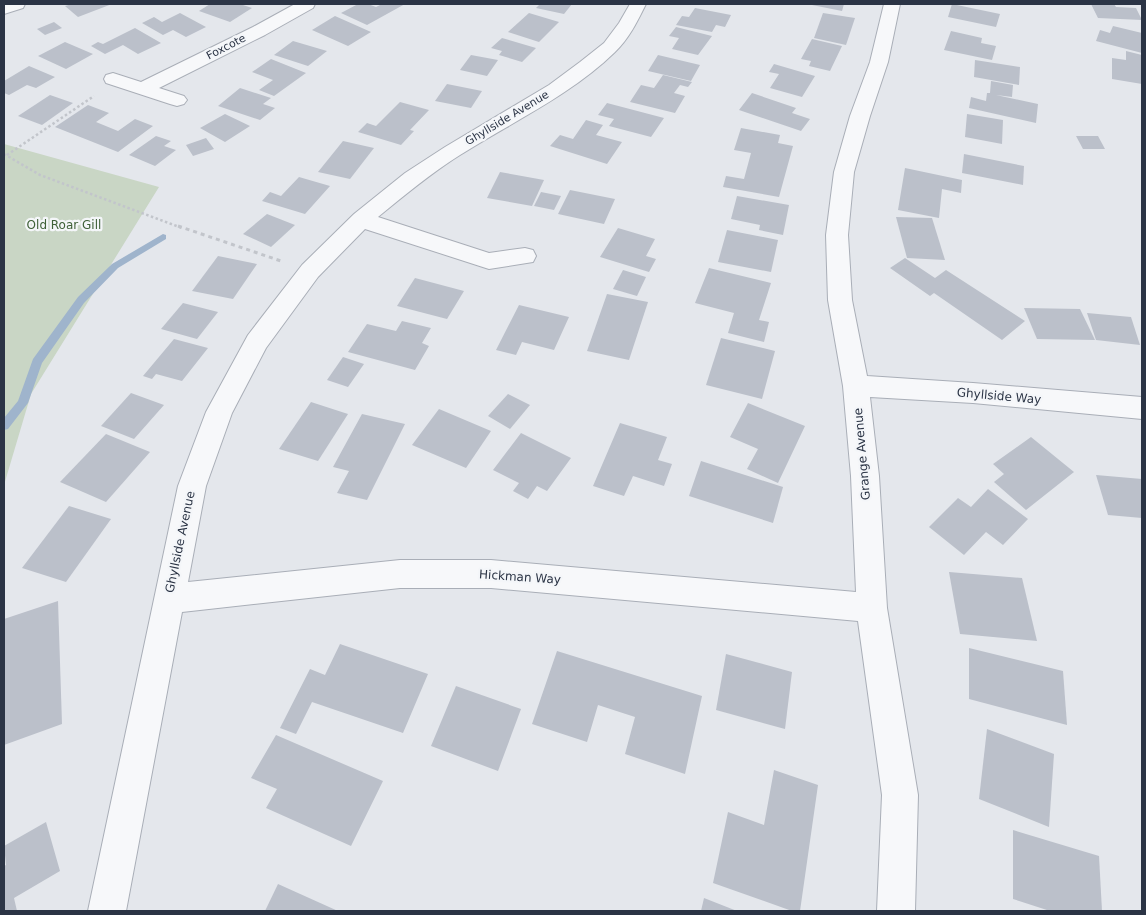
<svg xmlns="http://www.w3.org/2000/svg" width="1146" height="915" viewBox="0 0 1146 915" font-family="'DejaVu Sans',sans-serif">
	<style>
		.green { fill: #c9d6c5 }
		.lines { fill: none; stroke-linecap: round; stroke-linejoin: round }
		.stream { fill: #9fb4cc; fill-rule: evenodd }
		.building { fill: #bbc0ca }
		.minor-casing { stroke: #a9aeb7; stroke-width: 2 }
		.path-far1 { stroke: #c2c5cb; stroke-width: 2.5; stroke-dasharray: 2.5 2.5; stroke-linecap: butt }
		.path { stroke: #c2c5cb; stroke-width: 3; stroke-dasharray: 4 4; stroke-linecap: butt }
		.minor { fill: #f7f8fa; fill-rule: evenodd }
		.labels { text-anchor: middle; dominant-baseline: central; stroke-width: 4.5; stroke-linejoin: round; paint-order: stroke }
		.far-street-label { font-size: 11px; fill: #2b3445; stroke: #f4f6f9 }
		.park-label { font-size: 12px; fill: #3f6138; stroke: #f4f6f9 }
		.street-label { font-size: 12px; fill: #2b3445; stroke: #f4f6f9 }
	</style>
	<rect width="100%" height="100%" fill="#e4e7ec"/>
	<!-- green -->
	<polygon class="green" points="4,144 159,187 31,394 4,485"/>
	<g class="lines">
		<!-- stream -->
		<polygon class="stream" points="163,234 166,235 166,239 118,268 84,303 42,363 28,403 8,429 4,430 4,418 18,401 33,359 78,297 112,264"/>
	</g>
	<!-- building -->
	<g class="building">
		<polygon points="72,4 112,4 78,17 65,6"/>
		<polygon points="210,4 240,4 252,8 230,22 199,11"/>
		<polygon points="358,4 368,4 376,7 382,4 405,4 367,25 341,13"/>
		<polygon points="540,4 572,4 564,14 536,8"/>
		<polygon points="813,4 844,4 842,11 812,5"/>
		<polygon points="952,4 1000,14 996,27 948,17"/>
		<polygon points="1091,4 1114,4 1116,7 1136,8 1142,20 1098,18"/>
		<polygon points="695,8 731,15 725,27 716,25 712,32 676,25 682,16 689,17"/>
		<polygon points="180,13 206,27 186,37 173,30 163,35 142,23 154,17 162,22"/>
		<polygon points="529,13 559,22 539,42 508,32"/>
		<polygon points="823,13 855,18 846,45 814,38"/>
		<polygon points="335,16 371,32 348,46 312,30"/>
		<polygon points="54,22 62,28 45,35 37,29"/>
		<polygon points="1113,26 1142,33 1142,53 1096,41 1100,30 1110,33"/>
		<polygon points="676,27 712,36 698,55 672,49 679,38 669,36"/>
		<polygon points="135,28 161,43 138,54 123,45 105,54 91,46 98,42 103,44"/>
		<polygon points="951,31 982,38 981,43 996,46 992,60 944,50"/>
		<polygon points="502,38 536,48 522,62 499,55 502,51 491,48"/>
		<polygon points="812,39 842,46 830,71 809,66 811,61 801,59"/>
		<polygon points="293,41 327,51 308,66 274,55"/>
		<polygon points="65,42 93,54 66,69 38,56"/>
		<polygon points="1126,51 1142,55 1142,84 1112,79 1112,58 1126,60"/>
		<polygon points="471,55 498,60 487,76 460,70"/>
		<polygon points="658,55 700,65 691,81 648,71"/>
		<polygon points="271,59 306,73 274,96 259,90 273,80 252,72"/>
		<polygon points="975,60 1020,67 1019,85 974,77"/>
		<polygon points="774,64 815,76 802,97 770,88 779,74 769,72"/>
		<polygon points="29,66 55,77 36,88 27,85 9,95 4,93 4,81"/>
		<polygon points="663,75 692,82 688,87 680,85 674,93 685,96 675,113 630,102 641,85 654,88"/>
		<polygon points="991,81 1013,85 1012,97 996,95 1038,104 1036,123 969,108 971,97 986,101 987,93 990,93"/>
		<polygon points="447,84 482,91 471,108 435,101"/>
		<polygon points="240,88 271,98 263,104 275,108 260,120 218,106"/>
		<polygon points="752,93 796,108 792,113 810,119 801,131 739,110"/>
		<polygon points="50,95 73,103 42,125 18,116"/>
		<polygon points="400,102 429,110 410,130 414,131 401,145 358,132 367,123 376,126"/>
		<polygon points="607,103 664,118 651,137 609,126 614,119 598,115"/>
		<polygon points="88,105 109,113 96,122 118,131 135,119 153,126 118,152 55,127"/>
		<polygon points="225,114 250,126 225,142 200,128"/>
		<polygon points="967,114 1003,120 1002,144 965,137"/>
		<polygon points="586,120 603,125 596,135 622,142 607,164 550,146 560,135 573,139"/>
		<polygon points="741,128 780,135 778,143 793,146 779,197 723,187 726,176 744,179 751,153 734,150"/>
		<polygon points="156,136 171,141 164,146 176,150 155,166 129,155"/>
		<polygon points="1076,136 1098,136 1105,149 1083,149"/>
		<polygon points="206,138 214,149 193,156 186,145"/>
		<polygon points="343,141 374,148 350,179 318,172"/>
		<polygon points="964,154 1024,166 1023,185 962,173"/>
		<polygon points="905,168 962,180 961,193 942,189 939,218 898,210"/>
		<polygon points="500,172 544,180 532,206 487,198"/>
		<polygon points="299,177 330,186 305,214 262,201 270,192 281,196"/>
		<polygon points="570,190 615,199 604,224 558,214"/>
		<polygon points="541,192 561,196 554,210 534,206"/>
		<polygon points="737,196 789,205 783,235 759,230 760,225 731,219"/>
		<polygon points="267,214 295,225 271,247 243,234"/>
		<polygon points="896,217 932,218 945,260 907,258"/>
		<polygon points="618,228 655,239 646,256 656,259 649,272 600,257"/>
		<polygon points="727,230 778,240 771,272 718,262"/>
		<polygon points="218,256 257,264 233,299 192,291"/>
		<polygon points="905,258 935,278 946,270 1025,321 1002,340 934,293 930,296 890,268"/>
		<polygon points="709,268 771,283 759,320 769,322 764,342 728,333 734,313 695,303"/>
		<polygon points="623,270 646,277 637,296 613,289"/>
		<polygon points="415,278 464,291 447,319 397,306"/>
		<polygon points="607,294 648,302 629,360 587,351"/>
		<polygon points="183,303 218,312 197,339 161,329"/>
		<polygon points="519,305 569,317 554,350 522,342 516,355 496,350"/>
		<polygon points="1024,308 1080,309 1095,340 1037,339"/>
		<polygon points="1087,313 1131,317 1140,345 1096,340"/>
		<polygon points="402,321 431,328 422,343 429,346 415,370 348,352 367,324 396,331"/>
		<polygon points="721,338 775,351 762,399 706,385"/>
		<polygon points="174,339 208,348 182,381 156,374 152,379 143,376"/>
		<polygon points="343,357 364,364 348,387 327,380"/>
		<polygon points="131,393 164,405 134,439 101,426"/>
		<polygon points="508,394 530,405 510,429 488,416"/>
		<polygon points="311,402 348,414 318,461 279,449"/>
		<polygon points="748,403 805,426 778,483 747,469 758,449 730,437"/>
		<polygon points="439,409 491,431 466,468 412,445"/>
		<polygon points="362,414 405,424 367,500 337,493 349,471 333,467"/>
		<polygon points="620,423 667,437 658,460 672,464 664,486 633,476 624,496 593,486"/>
		<polygon points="521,433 571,458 547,491 537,486 528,499 513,491 519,483 493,470"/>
		<polygon points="106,434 150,452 106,502 60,482"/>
		<polygon points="1031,437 1074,472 1026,510 994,482 1004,474 993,464"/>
		<polygon points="701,461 783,487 773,523 689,496"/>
		<polygon points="1096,475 1142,479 1142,518 1108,515"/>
		<polygon points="988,489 1028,519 1003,545 986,532 964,555 929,527 958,498 971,507"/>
		<polygon points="69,506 111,519 66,582 22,568"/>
		<polygon points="949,572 1022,578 1037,641 960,634"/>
		<polygon points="58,601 62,724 4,745 4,619"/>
		<polygon points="340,644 428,674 403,733 312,702 296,734 280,728 310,669 325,675"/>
		<polygon points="969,648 1063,671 1067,725 969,699"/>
		<polygon points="557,651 702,696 685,774 625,754 635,717 598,705 587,742 532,724"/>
		<polygon points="726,654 792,672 785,729 716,710"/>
		<polygon points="456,686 521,709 498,771 431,746"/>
		<polygon points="987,729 1054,754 1049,827 979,799"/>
		<polygon points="276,735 383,781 351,846 266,808 277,789 251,778"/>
		<polygon points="774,770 818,785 800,911 792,911 713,883 728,812 764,825"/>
		<polygon points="46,822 60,871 14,898 17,911 4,911 4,866 6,865 4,846"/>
		<polygon points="1013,830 1099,856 1102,911 1050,911 1013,899"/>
		<polygon points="278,884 338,911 265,911"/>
		<polygon points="704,898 737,911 701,911"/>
	</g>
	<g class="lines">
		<defs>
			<g id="minor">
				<polygon points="4,4 25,4 23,8 4,14"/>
				<polygon points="295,4 315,4 313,8 265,35 159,88 184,96 187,100 184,104 177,106 170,104 106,83 104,79 106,75 113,73 141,82 253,27"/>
				<path d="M 630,4 L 646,4 C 638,20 629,39 615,52 C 571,95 512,122 460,155 C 431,173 405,195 378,217 L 489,253 L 525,248 L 533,250 L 536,256 L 533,262 L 489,269 L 365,229 L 318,277 L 266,348 L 232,413 L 206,486 L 188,582 L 400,560 L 491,560 L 856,592 L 851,476 L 843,386 L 828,300 L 826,235 L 834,172 L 850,116 L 870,62 L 884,4 L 900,4 L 888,62 L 870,116 L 854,172 L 848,235 L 852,300 L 867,376 L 973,383 L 1142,397 L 1142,419 L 973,403 L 870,397 L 879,476 L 887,608 L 918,795 L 915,911 L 877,911 L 882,795 L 858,621 L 491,588 L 400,588 L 182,612 L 126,911 L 88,911 L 178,486 L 206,412 L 248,335 L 302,265 L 354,214 L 405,173 L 445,147 L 549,85 L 580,62 L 604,43 L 619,23 Z"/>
			</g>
		</defs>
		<!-- minor casing -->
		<use href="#minor" class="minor-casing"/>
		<!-- path-far1 -->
		<g class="path-far1">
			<polyline points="4,154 40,175 182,228"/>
			<polyline points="7,155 94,96"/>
		</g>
		<!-- path -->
		<polyline class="path" points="178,226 281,261"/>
		<!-- minor -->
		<use href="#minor" class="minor"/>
	</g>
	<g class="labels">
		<!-- far-street labels -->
		<g class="far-street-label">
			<text transform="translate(226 47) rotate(-27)">Foxcote</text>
			<text transform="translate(507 118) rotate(-31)">Ghyllside Avenue</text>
		</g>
		<!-- park labels -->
		<g class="park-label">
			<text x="64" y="225">Old Roar Gill</text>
		</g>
		<!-- street labels -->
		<g class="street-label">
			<text transform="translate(999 396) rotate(5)">Ghyllside Way</text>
			<text transform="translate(862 454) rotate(-95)">Grange Avenue</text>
			<text transform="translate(180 542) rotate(-78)">Ghyllside Avenue</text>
			<text transform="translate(520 577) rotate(4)">Hickman Way</text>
		</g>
	</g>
	<!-- border -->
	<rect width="1146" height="915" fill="none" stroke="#2b3445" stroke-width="10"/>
</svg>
